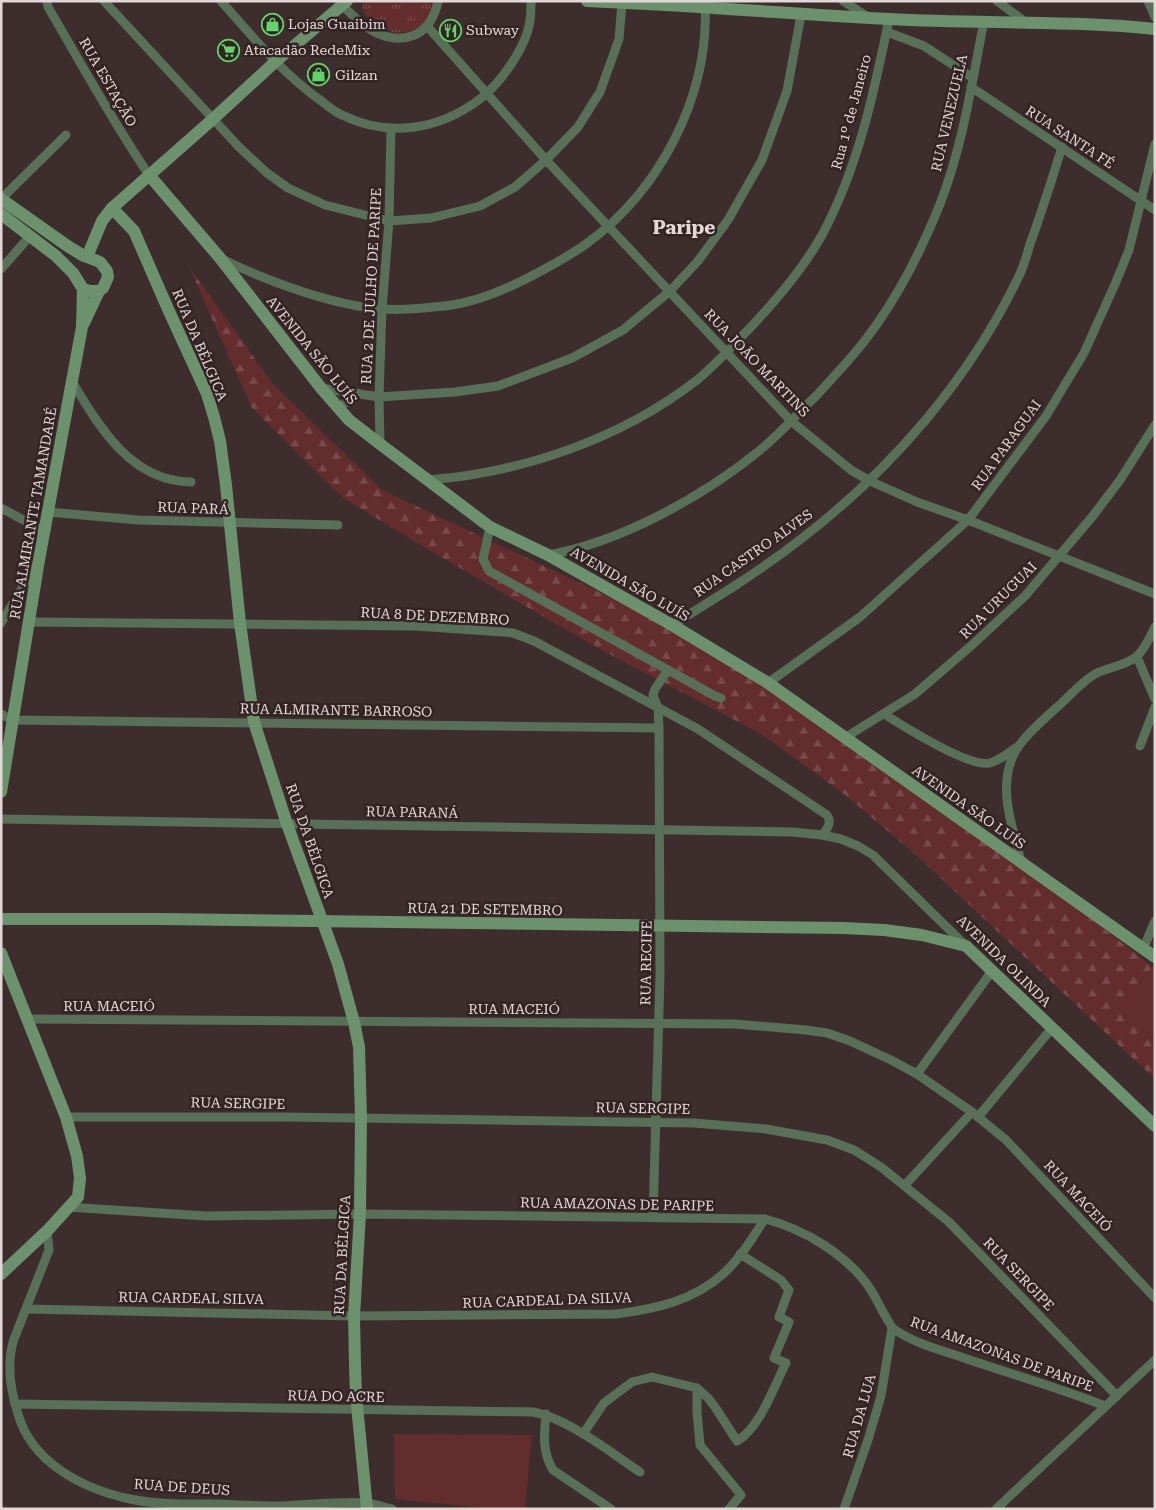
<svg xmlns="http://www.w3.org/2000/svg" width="1156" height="1510" viewBox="0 0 1156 1510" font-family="'Roboto Serif',serif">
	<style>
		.grass { fill: url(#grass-tufts) }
		.forest { fill: url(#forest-firs) }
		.pitch { fill: #632c2d }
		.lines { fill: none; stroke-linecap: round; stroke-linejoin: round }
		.street { stroke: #586f58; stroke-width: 9 }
		.secondary { stroke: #6c926d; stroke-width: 12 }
		.labels { text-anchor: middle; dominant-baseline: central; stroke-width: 5; stroke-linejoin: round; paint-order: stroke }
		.poi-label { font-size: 14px; fill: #e3d8d8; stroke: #332323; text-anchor: start }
		.street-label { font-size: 14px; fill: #e3d8d8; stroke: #332323 }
		.district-label { font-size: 19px; font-weight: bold; fill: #e3d8d8; stroke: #332323 }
	</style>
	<defs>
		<pattern id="grass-tufts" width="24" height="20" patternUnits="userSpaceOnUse" patternTransform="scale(1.25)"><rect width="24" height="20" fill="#632c2d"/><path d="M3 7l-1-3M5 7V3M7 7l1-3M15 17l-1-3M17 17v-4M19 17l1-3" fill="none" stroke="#794a4b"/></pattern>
		<pattern id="forest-firs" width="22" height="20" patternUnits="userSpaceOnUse" patternTransform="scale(1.25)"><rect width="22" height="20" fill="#632c2d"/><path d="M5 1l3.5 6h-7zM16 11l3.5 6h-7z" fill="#794a4b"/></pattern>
	</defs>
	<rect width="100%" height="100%" fill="#3d2d2c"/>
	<!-- grass -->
	<path class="grass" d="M 363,1 L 440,1 C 438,6 436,12 434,16 C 421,33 395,38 378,26 C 371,22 367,16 362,9 Z"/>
	<!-- forest -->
	<polygon class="forest" points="189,267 273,384 382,490 672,626 765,681 1021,864 1153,967 1117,1008 1155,1042 1155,1079 915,854 845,795 763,735 596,647 429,550 343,498 252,408"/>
	<!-- pitch -->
	<g class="pitch">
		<polygon points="1153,967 1155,968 1155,1042 1117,1008"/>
		<polygon points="394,1434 532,1435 525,1509 497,1509 395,1499"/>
	</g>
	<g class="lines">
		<!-- street -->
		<g class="street">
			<path d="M 47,1 L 48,7 C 81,63 112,121 149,175"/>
			<polyline points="104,1 239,147 267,173 288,188 325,205 389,221 431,218 480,206 515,187 546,160 578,127 600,92 619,39 622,3"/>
			<path d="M 221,1 C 252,36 282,73 320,100 C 327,105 334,112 342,115 C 389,138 439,130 480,99 C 501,83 527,46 530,20 C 531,14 531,7 531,1"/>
			<path d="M 339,1 C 358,23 384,47 415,35 C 429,28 435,16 438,1"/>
			<polyline points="843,1 868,17"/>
			<polyline points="997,1 1024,21"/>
			<polyline points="1148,1 1155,17"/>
			<polyline points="427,26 546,160 791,421 851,470 870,481 917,502 968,520 1155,594"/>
			<polyline points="887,32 924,46 973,78"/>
			<polyline points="971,87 1155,210"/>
			<polyline points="1,199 66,135"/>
			<path d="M 222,259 C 267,281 331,305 381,309 C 398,310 417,309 434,307 C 472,305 508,289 541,271 C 556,263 572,254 586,244 C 661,190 710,94 705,2"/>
			<polyline points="1,269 30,236"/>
			<path d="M 71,380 C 99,426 130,481 191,482"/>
			<polyline points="321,388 379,397 455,392 498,386 572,358 623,330 670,291 698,261 728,220 762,160 787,91 801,15"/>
			<polyline points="339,408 357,393"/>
			<polyline points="380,444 379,397 382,309 389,221 391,130"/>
			<path d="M 428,480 C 524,472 621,439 697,380 C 714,366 730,349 745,333 C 774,303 802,271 822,235 C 858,168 874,93 889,19"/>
			<polyline points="1,508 44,531"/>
			<polyline points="48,512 138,520 338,525"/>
			<polyline points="490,527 483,559 489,571 715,696 721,698"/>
			<path d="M 548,555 C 621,542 702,497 759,451 C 779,435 797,414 816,396 C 838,372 861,348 879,321 C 904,285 924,244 940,204 C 963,145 972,82 984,21"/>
			<path d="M 30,622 L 415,626 L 503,632 L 513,633 L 534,641 L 698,729 L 827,815 C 832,822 828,828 822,835"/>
			<polyline points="1,623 36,565"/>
			<path d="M 672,625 C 716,598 760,571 801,539 C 892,469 969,380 1019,276 C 1024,266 1027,255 1030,244 C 1042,212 1052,179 1062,147"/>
			<polyline points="1137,657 1155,699"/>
			<polyline points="768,683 860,617 968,520 1046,416 1084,353 1116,282 1129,250 1155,144"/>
			<polyline points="1,714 12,720 659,728"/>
			<path d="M 884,714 C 903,726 970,768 990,763 C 1000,760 1009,753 1017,747"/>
			<polyline points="846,737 915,694 972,645 1025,596 1092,517 1120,480 1155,425"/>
			<polyline points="1140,746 1155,707"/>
			<polyline points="1,819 793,832 822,835 841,839 858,846 873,855 965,945"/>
			<path d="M 1021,862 C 1013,828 997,788 1014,754 C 1021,739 1042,721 1055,709 C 1068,698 1080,683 1095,674 C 1108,667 1126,666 1137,656 C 1145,649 1150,637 1155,627"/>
			<polyline points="1143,949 1155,921"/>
			<polyline points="27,1019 735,1024 806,1030 827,1033 850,1041 891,1060 917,1074 972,1112 1006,1140 1155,1298"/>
			<polyline points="917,1074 992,971"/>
			<polyline points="66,1117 283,1117 694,1123 766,1129 827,1140 854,1150 881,1167 949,1222 1117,1396"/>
			<polyline points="978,1117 1052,1028"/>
			<polyline points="905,1185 972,1112"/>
			<path d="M 67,1207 L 206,1216 L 360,1214 L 765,1219 C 804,1229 848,1255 871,1290 C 875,1296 890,1327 894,1329 C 913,1343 941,1350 964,1358 C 1011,1374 1059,1388 1105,1406"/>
			<polyline points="653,1217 660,975 659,728 658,708 653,695 655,689 668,670"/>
			<path d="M 47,1231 L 49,1250 L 14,1339 C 6,1364 10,1389 18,1414 C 32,1463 83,1489 130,1499 C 158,1505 189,1504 218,1504 C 239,1505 261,1506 282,1506 C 310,1505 339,1501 366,1503 C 375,1504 383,1507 392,1509"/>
			<path d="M 27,1309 L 354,1316 L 616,1314 C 655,1309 693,1301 723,1274 C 740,1259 752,1238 765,1219"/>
			<polyline points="697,1388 697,1412 700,1445 741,1495 729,1509"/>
			<path d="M 15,1404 L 533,1412 C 567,1418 610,1452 640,1472"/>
			<path d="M 546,1414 C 544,1434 542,1452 553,1470 L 611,1509"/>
			<path d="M 583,1434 L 604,1403 L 632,1382 L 652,1377 L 697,1388 L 708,1398 L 715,1407 L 737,1441 C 760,1428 774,1386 786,1363 L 774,1358 L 789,1322 L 779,1317 L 789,1290 L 781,1280 L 740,1254"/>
			<polyline points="844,1509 868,1440 881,1396 892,1328"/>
			<polyline points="996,1509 1155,1360"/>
		</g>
		<!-- secondary -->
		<g class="secondary">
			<path d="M 587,1 C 688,5 789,14 890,19 C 978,24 1067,20 1155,29"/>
			<polyline points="149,175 220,258 321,388 349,420 380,444 490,527 548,555 672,625 768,683 1155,957"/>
			<polyline points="1,199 69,247 84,256 100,262 107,271 108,277 103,288 99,291 90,291 83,289 73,273 56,256 1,214"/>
			<polyline points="112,208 134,231 168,309 207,394 214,417 220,441 226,485 240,623 254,722 287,824 338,964 354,1022 359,1047 361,1118 360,1214 354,1316 355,1365 356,1395 367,1509"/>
			<polyline points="87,257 102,221 112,208 213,119 275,62 347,1"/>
			<polyline points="84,323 99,291"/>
			<polyline points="1,792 39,560 82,327 83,289"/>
			<polyline points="1,919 162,919 844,928 884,930 922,935 966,946 1155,1126"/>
			<polyline points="1,953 66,1117 77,1156 80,1178 78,1197 47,1231 1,1274"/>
		</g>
	</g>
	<!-- icons -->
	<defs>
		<symbol id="shop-ring" viewBox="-11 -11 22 22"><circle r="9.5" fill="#332323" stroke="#60d56a" stroke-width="1.5"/><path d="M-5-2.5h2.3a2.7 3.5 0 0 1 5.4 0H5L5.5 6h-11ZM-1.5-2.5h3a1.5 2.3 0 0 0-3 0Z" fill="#60d56a"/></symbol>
		<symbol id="restaurant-ring" viewBox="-11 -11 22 22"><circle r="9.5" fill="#332323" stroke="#60d56a" stroke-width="1.5"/><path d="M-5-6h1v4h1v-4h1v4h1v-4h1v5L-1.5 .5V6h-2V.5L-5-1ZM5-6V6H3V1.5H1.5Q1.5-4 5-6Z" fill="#60d56a"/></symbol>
		<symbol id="supermarket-ring" viewBox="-11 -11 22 22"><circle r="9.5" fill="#332323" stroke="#60d56a" stroke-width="1.5"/><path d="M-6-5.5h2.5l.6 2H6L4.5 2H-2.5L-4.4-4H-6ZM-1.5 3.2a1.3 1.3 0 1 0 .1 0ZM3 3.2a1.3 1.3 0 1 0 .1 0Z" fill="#60d56a"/></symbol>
	</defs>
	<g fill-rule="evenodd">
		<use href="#shop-ring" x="260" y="12" width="25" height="25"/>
		<use href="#restaurant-ring" x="438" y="18" width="25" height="25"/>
		<use href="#supermarket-ring" x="216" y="38" width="25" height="25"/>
		<use href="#shop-ring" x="306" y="62" width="25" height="25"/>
	</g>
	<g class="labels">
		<!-- poi labels -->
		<g class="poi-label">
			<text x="288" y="24">Lojas Guaibim</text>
			<text x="466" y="30">Subway</text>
			<text x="244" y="50">Atacadão RedeMix</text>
			<text x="335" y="75">Gilzan</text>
		</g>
		<!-- street labels -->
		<g class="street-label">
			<text transform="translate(108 82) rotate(60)">RUA ESTAÇÃO</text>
			<text transform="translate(851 112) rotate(-75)">Rua 1º de Janeiro</text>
			<text transform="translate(949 113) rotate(-77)">RUA VENEZUELA</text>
			<text transform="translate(1070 137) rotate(33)">RUA SANTA FÉ</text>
			<text transform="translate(371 286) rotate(-87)">RUA 2 DE JULHO DE PARIPE</text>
			<text transform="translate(200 345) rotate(67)">RUA DA BÉLGICA</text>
			<text transform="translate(312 350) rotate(51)">AVENIDA SÃO LUÍS</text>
			<text transform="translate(757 363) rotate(46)">RUA JOÃO MARTINS</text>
			<text transform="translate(1006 445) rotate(-54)">RUA PARAGUAI</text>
			<text transform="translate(193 508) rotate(2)">RUA PARÁ</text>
			<text transform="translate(33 513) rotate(-80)">RUA ALMIRANTE TAMANDARÉ</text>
			<text transform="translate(753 553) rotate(-35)">RUA CASTRO ALVES</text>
			<text transform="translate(630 584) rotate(30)">AVENIDA SÃO LUÍS</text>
			<text transform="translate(998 600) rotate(-45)">RUA URUGUAI</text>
			<text transform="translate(435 616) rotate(3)">RUA 8 DE DEZEMBRO</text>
			<text transform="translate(336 710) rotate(1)">RUA ALMIRANTE BARROSO</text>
			<text transform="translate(969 807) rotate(35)">AVENIDA SÃO LUÍS</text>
			<text transform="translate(412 812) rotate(1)">RUA PARANÁ</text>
			<text transform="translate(310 841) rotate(71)">RUA DA BÉLGICA</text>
			<text transform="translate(485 909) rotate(1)">RUA 21 DE SETEMBRO</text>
			<text transform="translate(1004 961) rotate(44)">AVENIDA OLINDA</text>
			<text transform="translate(646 963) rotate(-89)">RUA RECIFE</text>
			<text x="109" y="1006">RUA MACEIÓ</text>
			<text x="514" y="1009">RUA MACEIÓ</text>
			<text transform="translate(238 1103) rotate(1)">RUA SERGIPE</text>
			<text transform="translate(643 1108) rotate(1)">RUA SERGIPE</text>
			<text transform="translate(1078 1196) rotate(47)">RUA MACEIÓ</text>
			<text transform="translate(617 1204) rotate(1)">RUA AMAZONAS DE PARIPE</text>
			<text transform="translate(342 1255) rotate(-87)">RUA DA BÉLGICA</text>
			<text transform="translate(1019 1274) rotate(46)">RUA SERGIPE</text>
			<text transform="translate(191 1298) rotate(1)">RUA CARDEAL SILVA</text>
			<text transform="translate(547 1300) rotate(-2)">RUA CARDEAL DA SILVA</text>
			<text transform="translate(1002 1354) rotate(20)">RUA AMAZONAS DE PARIPE</text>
			<text transform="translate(336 1396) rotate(1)">RUA DO ACRE</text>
			<text transform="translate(859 1416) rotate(-74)">RUA DA LUA</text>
			<text transform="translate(182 1487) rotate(4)">RUA DE DEUS</text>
		</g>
		<!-- district labels -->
		<g class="district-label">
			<text x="684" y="227">Paripe</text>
		</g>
	</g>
	<!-- border -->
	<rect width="1156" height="1510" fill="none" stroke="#e3d8d8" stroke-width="5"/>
</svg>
